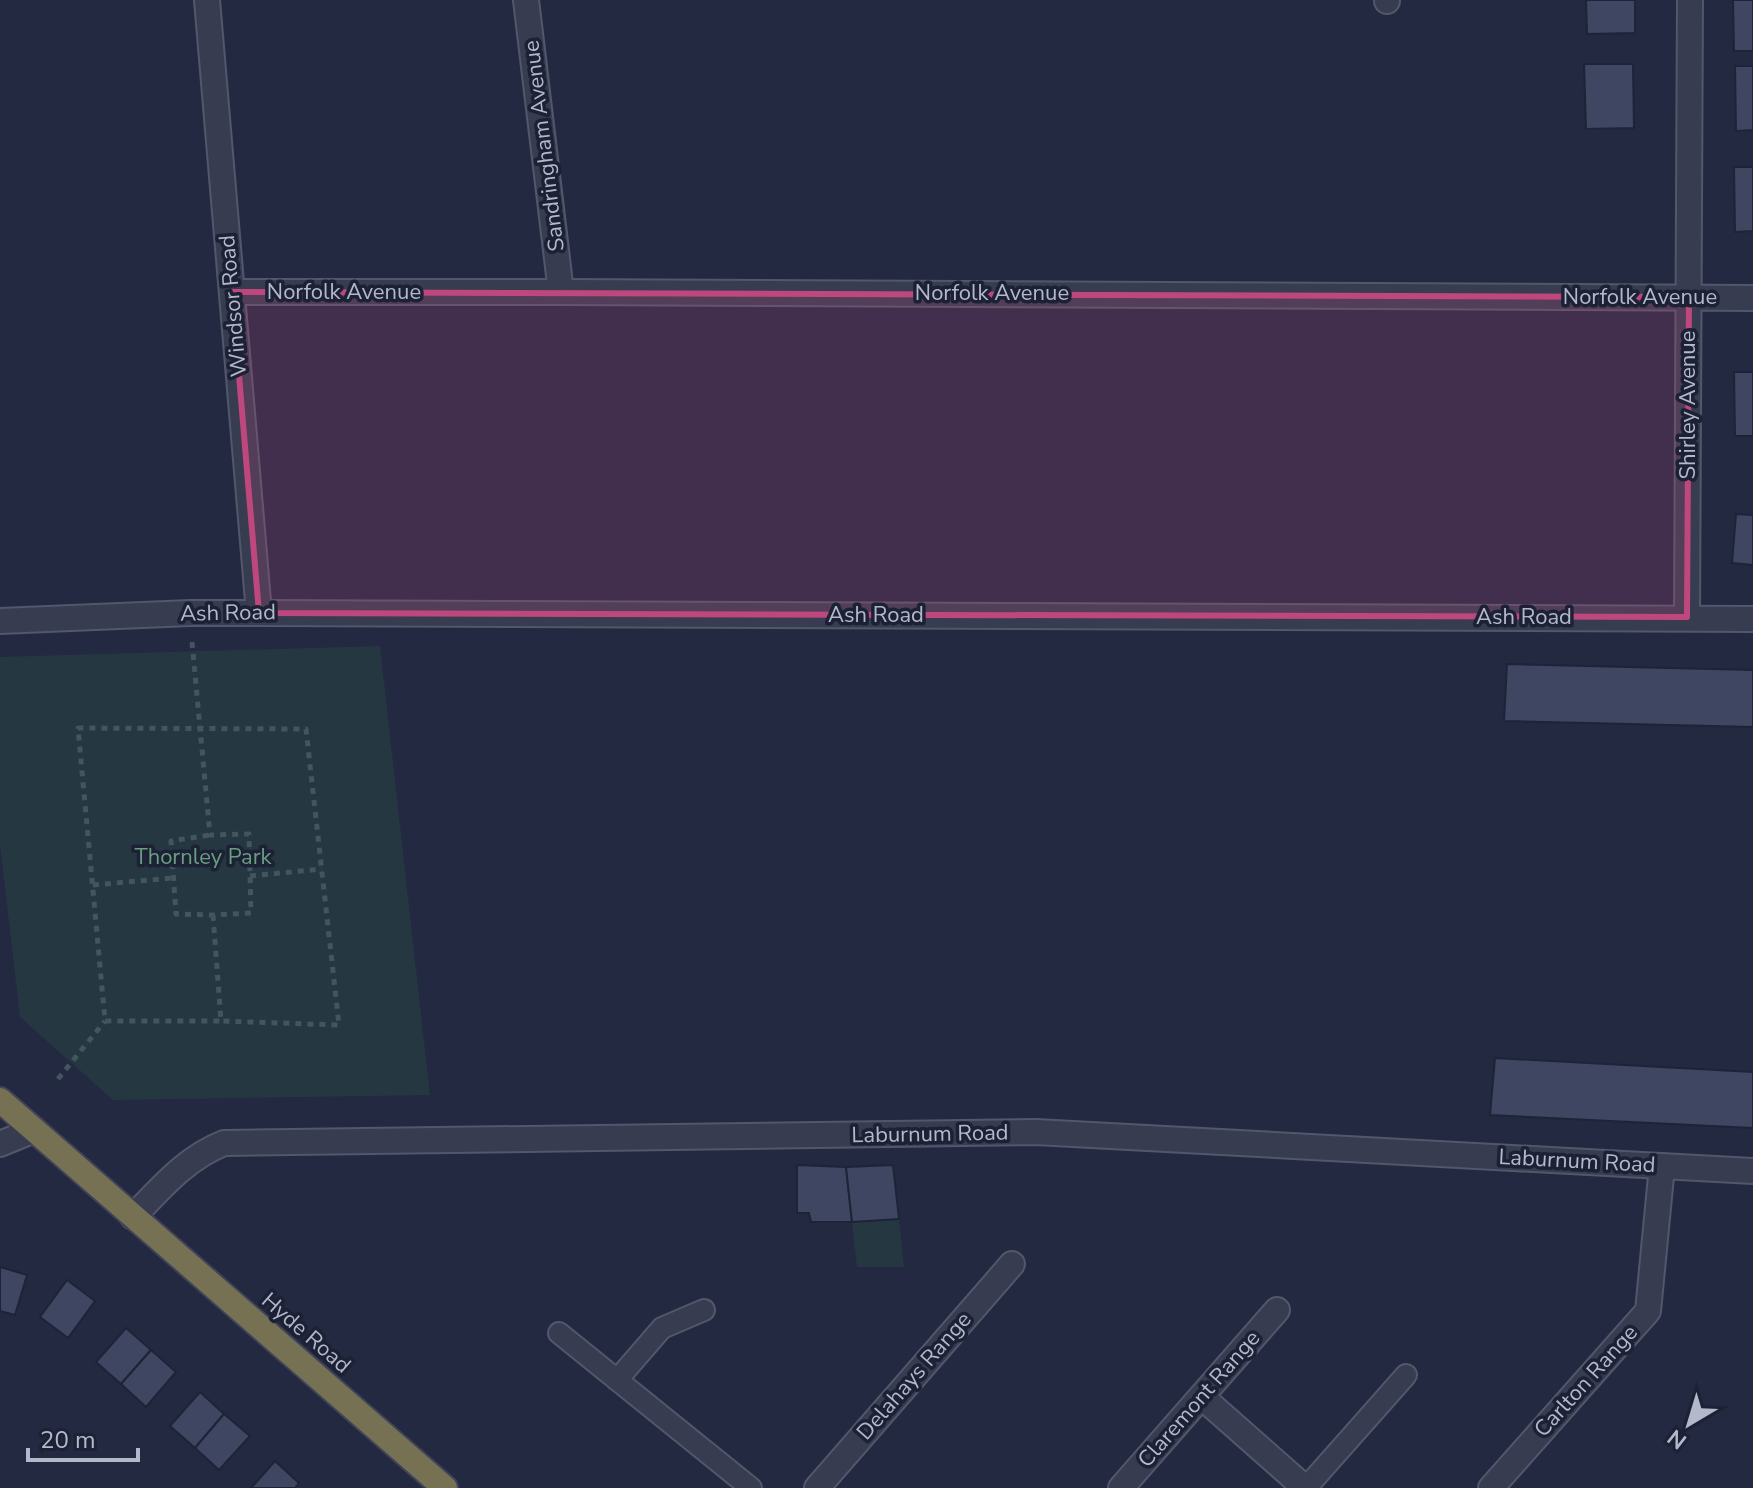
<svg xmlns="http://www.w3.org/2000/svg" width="1753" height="1488" viewBox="0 0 1753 1488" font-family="'Nunito Sans',sans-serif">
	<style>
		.green { fill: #253842 }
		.building { fill: #3f4661; stroke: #1e2337; stroke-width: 2 }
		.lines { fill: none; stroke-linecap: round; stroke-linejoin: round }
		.lane-casing { stroke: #52576b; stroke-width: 24 }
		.street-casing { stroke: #52576b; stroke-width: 28 }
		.highway-casing { stroke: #3f4458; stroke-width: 28 }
		.path { stroke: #43555e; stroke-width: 5; stroke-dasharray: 6 6; stroke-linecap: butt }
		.lane { stroke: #373c50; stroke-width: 20 }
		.street { stroke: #373c50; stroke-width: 24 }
		.highway { stroke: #777154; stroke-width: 24 }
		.marked { fill: #be487d; fill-opacity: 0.2; stroke: #be487d; stroke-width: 6; stroke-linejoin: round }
		.labels { text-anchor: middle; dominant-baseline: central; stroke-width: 7; stroke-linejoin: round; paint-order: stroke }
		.street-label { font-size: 22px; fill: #b4b8cb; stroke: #1c2135 }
		.park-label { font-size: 22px; fill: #699e80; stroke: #1c2135 }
	</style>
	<rect width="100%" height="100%" fill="#232941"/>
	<!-- green -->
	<g class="green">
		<polygon points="380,646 430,1095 113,1100 20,1017 0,844 0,657"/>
		<polygon points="899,1219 904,1267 857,1267 852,1222"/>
	</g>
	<!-- building -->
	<g class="building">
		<polygon points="1586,0 1635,0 1635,33 1587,34"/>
		<polygon points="1733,0 1753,0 1753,51 1734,51"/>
		<polygon points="1584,64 1633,64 1634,128 1586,129"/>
		<polygon points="1735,66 1753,66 1753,130 1736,131"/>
		<polygon points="1734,167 1753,167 1753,231 1735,232"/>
		<polygon points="1734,372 1753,372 1753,436 1735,436"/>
		<polygon points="1736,514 1753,515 1753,565 1732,563"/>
		<polygon points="1507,664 1753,670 1753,727 1504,721"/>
		<polygon points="1495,1058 1753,1072 1753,1128 1490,1115"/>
		<polygon points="797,1165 846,1167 852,1222 811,1222 809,1213 797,1213"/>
		<polygon points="893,1165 899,1219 852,1222 846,1167"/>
		<polygon points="0,1267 27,1275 15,1315 0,1311"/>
		<polygon points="67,1280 95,1301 68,1338 40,1317"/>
		<polygon points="126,1328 151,1350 121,1384 96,1362"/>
		<polygon points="151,1350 176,1372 146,1407 121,1384"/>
		<polygon points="200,1392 224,1414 195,1448 170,1426"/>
		<polygon points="224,1414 250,1436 219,1470 195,1448"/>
		<polygon points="275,1461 299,1483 295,1488 251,1488"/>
	</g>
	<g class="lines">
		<defs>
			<g id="lane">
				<polyline points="559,1333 751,1488"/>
				<polyline points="617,1380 662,1328 704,1310"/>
				<polyline points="1306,1488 1406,1375"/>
			</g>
			<g id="street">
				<polyline points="207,0 259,613"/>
				<polyline points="526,0 561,292"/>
				<polyline points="1387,1 1387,0"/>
				<polyline points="232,292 561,292 1753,298"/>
				<polyline points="1687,617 1690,0"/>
				<polyline points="0,621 190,613 259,613 1753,619"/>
				<polyline points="0,1144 34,1130"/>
				<path d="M 133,1217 C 161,1188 186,1158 224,1143 L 1036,1132 L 1753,1171"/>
				<polyline points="1202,1397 1305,1488"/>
				<polyline points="817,1488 1012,1264"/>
				<polyline points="1121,1488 1277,1310"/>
				<polyline points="1491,1488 1648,1311 1662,1166"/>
			</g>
			<polyline id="highway" points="0,1100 445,1488"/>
		</defs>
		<!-- lane casing -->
		<use href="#lane" class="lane-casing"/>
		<!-- street casing -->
		<use href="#street" class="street-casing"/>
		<!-- highway casing -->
		<use href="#highway" class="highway-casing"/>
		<!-- path -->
		<g class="path">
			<polyline points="192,642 210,835 249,834 251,913 213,915 176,914 171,841 210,835"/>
			<polyline points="250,876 322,869"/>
			<polyline points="93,885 172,878"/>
			<polyline points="213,915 221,1021 105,1021 78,728 306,729 339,1025 221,1021"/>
			<polyline points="58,1079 105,1021"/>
		</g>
		<!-- lane -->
		<use href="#lane" class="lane"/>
		<!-- street -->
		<use href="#street" class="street"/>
		<!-- highway -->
		<use href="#highway" class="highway"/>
	</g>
	<!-- marked area -->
	<path class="marked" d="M 232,292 L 1689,297 L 1687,617 L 259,613 Z"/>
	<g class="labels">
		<!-- street labels -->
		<g class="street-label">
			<text transform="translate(544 146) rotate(-97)">Sandringham Avenue</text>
			<text x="344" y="292">Norfolk Avenue</text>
			<text x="992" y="293">Norfolk Avenue</text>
			<text x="1640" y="297">Norfolk Avenue</text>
			<text transform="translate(233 306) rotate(-95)">Windsor Road</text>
			<text transform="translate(1688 405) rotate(-90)">Shirley Avenue</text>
			<text transform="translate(228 613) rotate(-1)">Ash Road</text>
			<text x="876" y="615">Ash Road</text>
			<text x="1524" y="617">Ash Road</text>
			<text transform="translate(930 1134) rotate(-1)">Laburnum Road</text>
			<text transform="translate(1577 1161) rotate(3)">Laburnum Road</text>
			<text transform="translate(306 1333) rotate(41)">Hyde Road</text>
			<text transform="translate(914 1376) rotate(-49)">Delahays Range</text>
			<text transform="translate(1586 1381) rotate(-48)">Carlton Range</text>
			<text transform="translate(1199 1399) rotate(-49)">Claremont Range</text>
		</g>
		<!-- park labels -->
		<g class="park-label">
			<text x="203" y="857">Thornley Park</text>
		</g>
	</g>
	<!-- north arrow -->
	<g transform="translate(1689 1424) rotate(218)" stroke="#1c2135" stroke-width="6" paint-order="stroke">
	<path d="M0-6L14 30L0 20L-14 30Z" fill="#b4b8cb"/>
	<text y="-12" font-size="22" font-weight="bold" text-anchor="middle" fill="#b4b8cb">N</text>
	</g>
	<!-- scale -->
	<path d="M28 1448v12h110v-12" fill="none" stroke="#b4b8cb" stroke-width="4"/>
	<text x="40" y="1448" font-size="24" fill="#b4b8cb" stroke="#1c2135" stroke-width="6" paint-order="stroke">20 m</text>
</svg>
